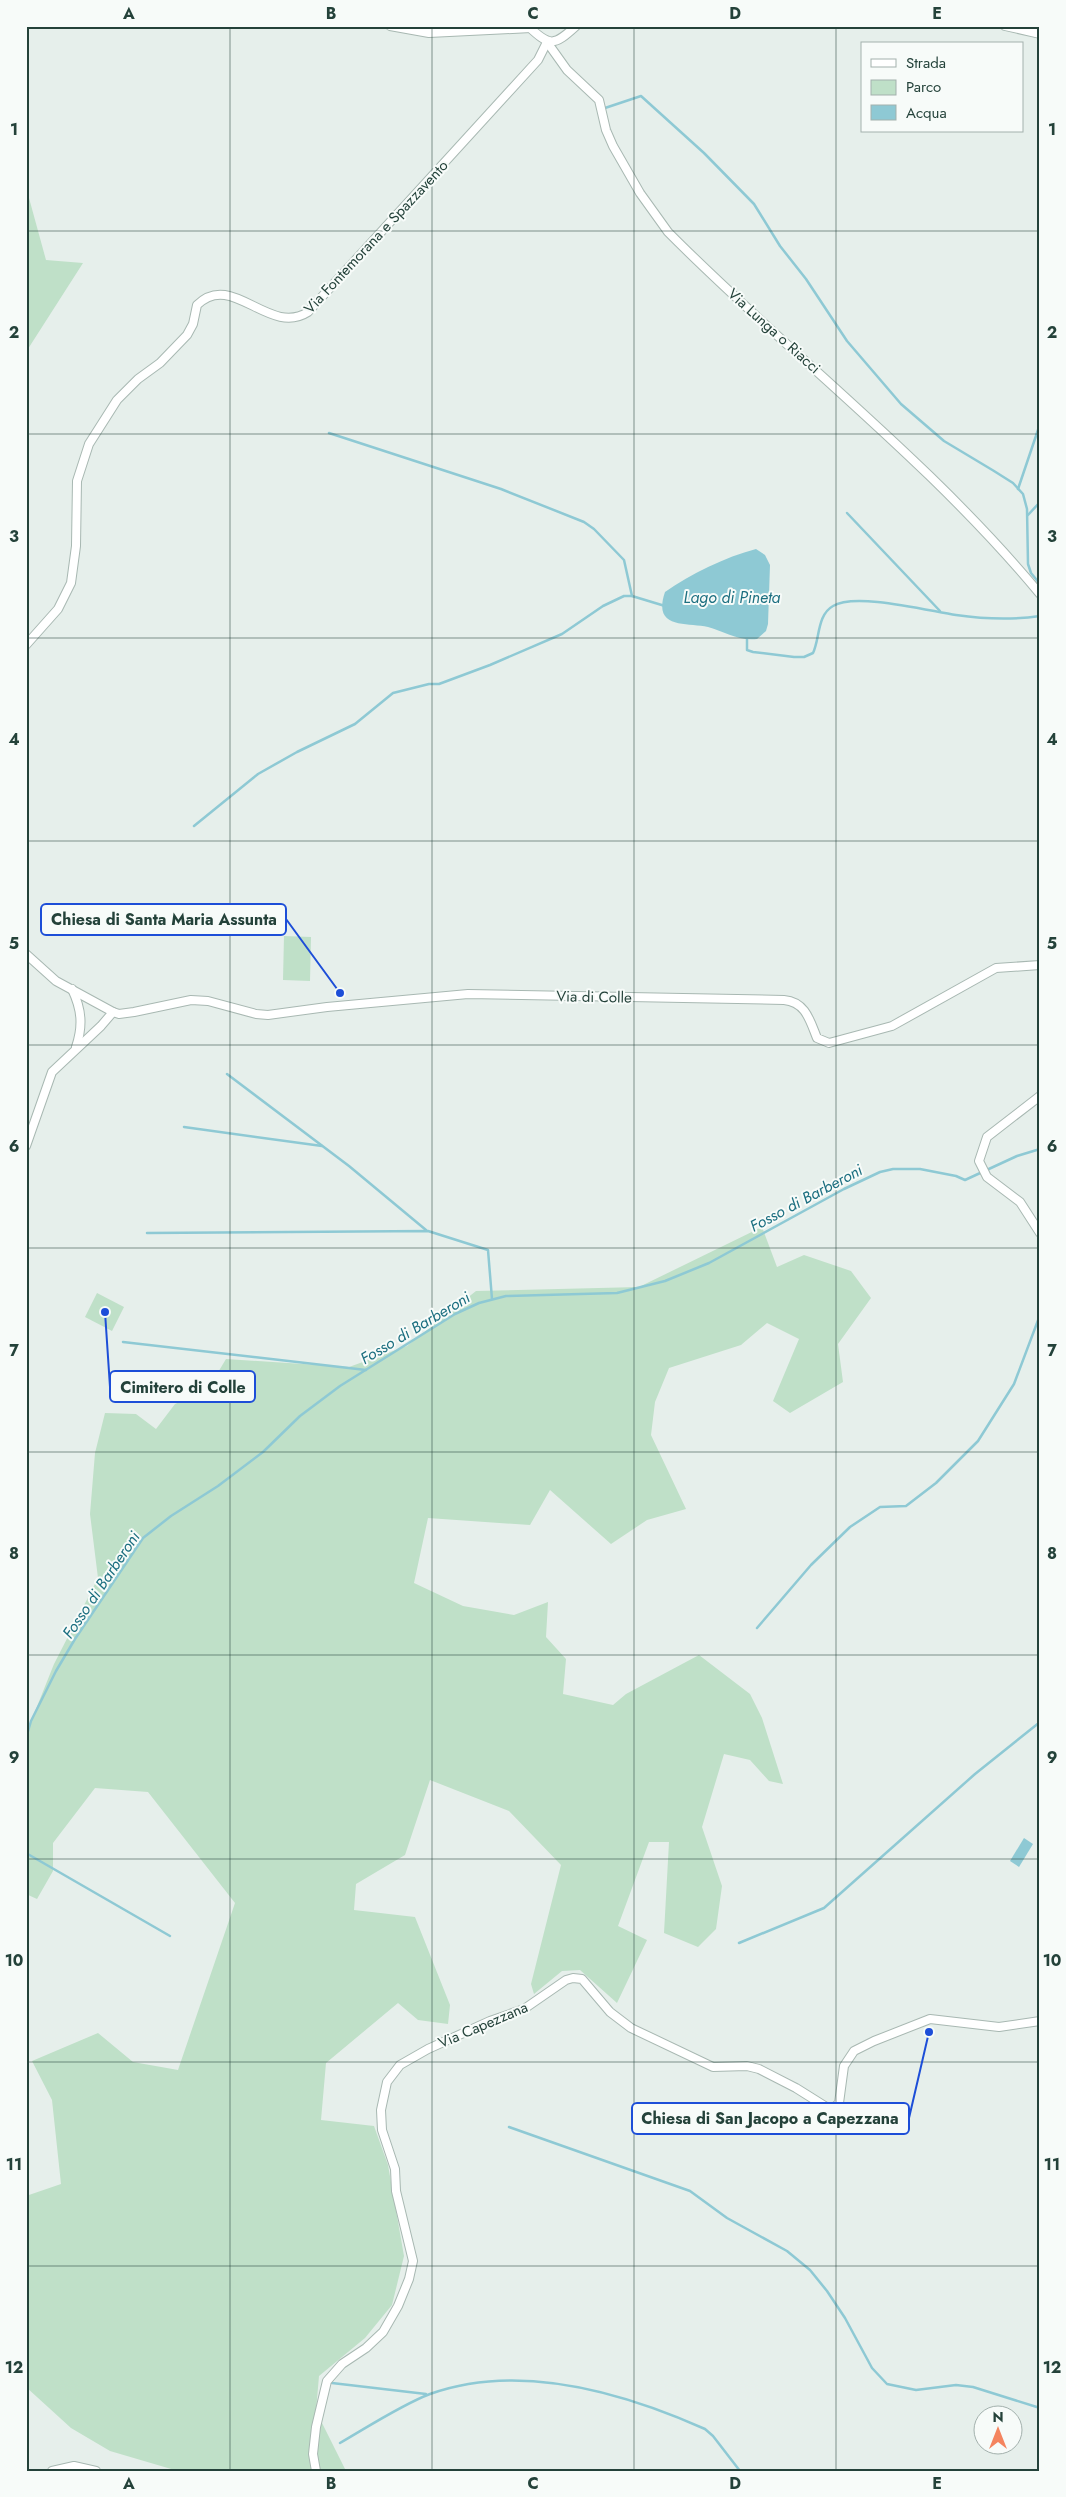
<svg xmlns="http://www.w3.org/2000/svg" width="1066" height="2497" viewBox="0 0 1066 2497" font-family="Jost,sans-serif">
	<style>
		.green { fill: #bfe0c8 }
		.water { fill: #8ec9d4 }
		.lines { fill: none; stroke-linecap: round; stroke-linejoin: round }
		.stream { stroke: #8ec9d4; stroke-width: 2.5 }
		.street-casing { stroke: #a8b8b2; stroke-width: 10 }
		.street { stroke: #fff; stroke-width: 8 }
		.grid { fill: none; stroke: #24423a; stroke-width: 1; stroke-opacity: 0.55 }
		.labels { text-anchor: middle; dominant-baseline: central; stroke-width: 4; stroke-linejoin: round; paint-order: stroke }
		.street-label { font-size: 15px; fill: #24423a; stroke: #f7fbf9 }
		.water-label { font-size: 16px; font-style: italic; fill: #1c6f80; stroke: #f7fbf9 }
		.leader { fill: none; stroke: #1d4ed8; stroke-width: 2 }
		.callout-dot { fill: #1d4ed8; stroke: #f7fbf9; stroke-width: 2 }
		.callout { fill: #f7fbf9; stroke: #1d4ed8; stroke-width: 2 }
		.callout-label { font-size: 16px; text-anchor: middle; font-weight: bold; fill: #24423a }
		.neatline { fill: none; stroke: #24423a; stroke-width: 2 }
		.grid-label { font-size: 16px; text-anchor: middle; font-weight: bold; fill: #24423a }
	</style>
	<rect width="100%" height="100%" fill="#e6efeb"/>
	<!-- green -->
	<g class="green">
		<polygon points="26,187 46,260 83,263 26,352"/>
		<polygon points="284,936 311,937 310,981 283,980"/>
		<polygon points="762,1227 777,1267 804,1255 851,1271 871,1298 838,1344 843,1382 790,1413 773,1401 799,1339 767,1323 741,1345 669,1368 655,1402 651,1435 686,1509 647,1520 611,1544 550,1490 530,1525 428,1518 414,1583 463,1606 514,1615 548,1602 546,1637 566,1659 563,1694 613,1705 626,1694 699,1655 750,1694 762,1718 783,1784 769,1781 750,1760 724,1754 702,1827 722,1886 716,1929 698,1947 664,1933 669,1842 649,1842 618,1926 647,1940 617,2003 580,1970 562,1971 534,1994 531,1984 561,1865 509,1811 430,1780 405,1855 356,1884 354,1910 415,1917 450,2005 448,2024 418,2020 398,2003 326,2063 321,2120 374,2126 388,2165 404,2256 392,2305 365,2338 319,2376 316,2411 346,2471 178,2471 110,2451 71,2428 26,2387 26,2196 61,2184 52,2100 32,2061 98,2033 133,2062 178,2070 235,1903 148,1792 95,1788 53,1843 53,1871 37,1899 26,1894 26,1734 54,1664 98,1578 90,1514 95,1453 105,1413 136,1414 156,1429 175,1404 208,1389 226,1359 349,1367 407,1346 476,1291 639,1287"/>
		<polygon points="97,1293 124,1307 112,1331 85,1317"/>
	</g>
	<!-- water -->
	<g class="water">
		<path d="M 756,549 L 765,555 L 770,565 L 768,624 L 766,631 L 757,639 C 738,641 725,632 708,627 C 687,622 652,630 665,592 C 691,574 725,557 756,549 Z"/>
		<polygon points="1024,1838 1033,1844 1019,1867 1010,1861"/>
	</g>
	<g class="lines">
		<!-- stream -->
		<g class="stream">
			<polyline points="605,108 641,96 704,153 754,204 780,246 806,279 847,341 901,404 944,441 994,471 1013,483 1023,494 1027,509 1028,564 1031,573 1040,584"/>
			<polyline points="329,433 501,489 584,522 594,529 624,560 632,596"/>
			<polyline points="1018,489 1040,424"/>
			<polyline points="847,513 940,611"/>
			<polyline points="1028,515 1040,502"/>
			<path d="M 747,638 L 747,650 L 753,652 L 794,657 L 804,657 L 813,653 C 820,638 817,615 833,606 C 855,592 929,611 956,615 C 984,619 1012,620 1040,616"/>
			<polyline points="194,826 258,774 297,752 355,724 393,693 429,684 439,684 490,665 562,634 603,606 624,596 632,596 665,606"/>
			<polyline points="227,1074 349,1166 426,1230"/>
			<polyline points="184,1127 322,1146"/>
			<polyline points="147,1233 428,1231 488,1250 492,1299"/>
			<polyline points="123,1342 366,1370"/>
			<polyline points="757,1628 811,1565 850,1527 880,1507 906,1506 936,1483 978,1441 1014,1384 1040,1315"/>
			<polyline points="26,1738 31,1721 56,1671 75,1639 143,1538 171,1516 218,1486 263,1452 300,1416 340,1386 455,1314 479,1303 506,1296 617,1293 665,1281 709,1263 844,1189 880,1172 893,1169 920,1169 956,1176 965,1180 1017,1156 1040,1149"/>
			<polyline points="26,1853 170,1936"/>
			<polyline points="739,1943 824,1908 975,1774 1040,1722"/>
			<polyline points="509,2127 690,2191 727,2218 787,2251 810,2270 827,2291 845,2318 872,2368 887,2384 916,2390 956,2385 973,2387 1040,2408"/>
			<polyline points="332,2383 426,2394"/>
			<path d="M 340,2443 C 366,2428 403,2404 430,2394 C 519,2362 622,2392 705,2429 L 713,2436 L 740,2471"/>
		</g>
		<defs>
			<g id="street">
				<polyline points="390,26 429,33 531,28"/>
				<path d="M 528,26 C 550,47 554,46 576,26"/>
				<polyline points="1005,26 1040,34"/>
				<path d="M 547,42 L 567,70 L 599,100 L 606,130 L 613,146 L 640,193 L 668,232 C 790,355 929,460 1040,594"/>
				<path d="M 26,645 L 58,609 L 71,583 L 76,546 L 77,481 L 89,444 L 117,400 L 138,379 L 160,363 L 187,335 L 193,324 L 197,305 C 232,270 269,337 308,312 L 538,60 L 547,42"/>
				<polyline points="26,954 56,981 113,1012 101,1026 52,1072 26,1146"/>
				<path d="M 72,989 C 82,1010 83,1026 76,1047"/>
				<path d="M 113,1012 L 119,1014 L 134,1012 L 191,1000 L 208,1001 L 256,1014 L 268,1015 L 327,1007 L 468,994 L 784,1000 C 806,1002 810,1021 817,1038 L 829,1043 L 892,1026 L 996,968 L 1040,965"/>
				<polyline points="1040,1096 987,1137 979,1161 987,1177 1020,1202 1040,1233"/>
				<polyline points="52,2471 74,2466 96,2471"/>
				<polyline points="316,2471 313,2454 316,2427 327,2381 342,2364 366,2348 383,2332 398,2306 409,2279 413,2261 396,2191 395,2169 382,2130 381,2110 387,2082 400,2065 428,2049 490,2021 524,2009 566,1980 573,1978 582,1979 610,2012 631,2028 713,2067 747,2066 759,2069 796,2088 831,2110 839,2103 844,2066 854,2051 874,2041 930,2019 999,2027 1040,2021"/>
			</g>
		</defs>
		<!-- street casing -->
		<use href="#street" class="street-casing"/>
		<!-- street -->
		<use href="#street" class="street"/>
	</g>
	<!-- grid -->
	<path class="grid" d="M 230,26 L 230,2471M 432,26 L 432,2471M 634,26 L 634,2471M 836,26 L 836,2471M 26,231 L 1040,231M 26,434 L 1040,434M 26,638 L 1040,638M 26,841 L 1040,841M 26,1045 L 1040,1045M 26,1248 L 1040,1248M 26,1452 L 1040,1452M 26,1655 L 1040,1655M 26,1859 L 1040,1859M 26,2062 L 1040,2062M 26,2266 L 1040,2266"/>
	<g class="labels">
		<!-- street labels -->
		<g class="street-label">
			<text transform="translate(376 237) rotate(-47)">Via Fontemorana e Spazzavento</text>
			<text transform="translate(774 331) rotate(42)">Via Lunga o Riacci</text>
			<text transform="translate(594 997) rotate(1)">Via di Colle</text>
			<text transform="translate(483 2025) rotate(-23)">Via Capezzana</text>
		</g>
		<!-- water labels -->
		<g class="water-label">
			<text x="732" y="597">Lago di Pineta</text>
			<text transform="translate(806 1198) rotate(-28)">Fosso di Barberoni</text>
			<text transform="translate(415 1328) rotate(-31)">Fosso di Barberoni</text>
			<text transform="translate(101 1585) rotate(-56)">Fosso di Barberoni</text>
		</g>
	</g>
	<!-- callouts -->
	<path class="leader" d="M340 993L286 919M105 1312L110 1387M929 2032L909 2118"/>
	<g class="callout-dot">
		<circle cx="340" cy="993" r="5"/>
		<circle cx="105" cy="1312" r="5"/>
		<circle cx="929" cy="2032" r="5"/>
	</g>
	<g class="callout">
		<rect x="41" y="904" width="245" height="31" rx="5"/>
		<rect x="110" y="1371" width="145" height="31" rx="5"/>
		<rect x="632" y="2103" width="277" height="31" rx="5"/>
	</g>
	<g class="callout-label">
		<text x="164" y="925">Chiesa di Santa Maria Assunta</text>
		<text x="183" y="1393">Cimitero di Colle</text>
		<text x="770" y="2124">Chiesa di San Jacopo a Capezzana</text>
	</g>
	<!-- border -->
	<rect width="1066" height="2497" fill="none" stroke="#f7fbf9" stroke-width="55"/>
	<!-- legend -->
	<rect x="861" y="42" width="162" height="90" fill="#f7fbf9" stroke="#a3b1ad"/>
	<rect x="871" y="59" width="25" height="8" fill="#ffffff" stroke="#a3b1ad"/>
	<text x="906" y="68" font-size="15" fill="#24423a">Strada</text>
	<rect x="871" y="80" width="25" height="15" fill="#bfe0c8" stroke="#a3b1ad"/>
	<text x="906" y="92" font-size="15" fill="#24423a">Parco</text>
	<rect x="871" y="105" width="25" height="15" fill="#8ec9d4" stroke="#a3b1ad"/>
	<text x="906" y="118" font-size="15" fill="#24423a">Acqua</text>
	<!-- north arrow -->
	<g transform="translate(998 2430)"><circle r="24" fill="#f7fbf9" stroke="#a3b1ad"/>
	<path d="M0-4L9 19L0 12L-9 19Z" fill="#f4845f"/>
	<text y="-8" font-size="14" font-weight="bold" text-anchor="middle" fill="#24423a">N</text>
	</g>
	<rect x="28" y="28" width="1010" height="2442" class="neatline"/>
	<g class="grid-label">
		<text x="129" y="19">A</text>
		<text x="331" y="19">B</text>
		<text x="533" y="19">C</text>
		<text x="735" y="19">D</text>
		<text x="937" y="19">E</text>
		<text x="14" y="135">1</text>
		<text x="1052" y="135">1</text>
		<text x="14" y="338">2</text>
		<text x="1052" y="338">2</text>
		<text x="14" y="542">3</text>
		<text x="1052" y="542">3</text>
		<text x="14" y="745">4</text>
		<text x="1052" y="745">4</text>
		<text x="14" y="949">5</text>
		<text x="1052" y="949">5</text>
		<text x="14" y="1152">6</text>
		<text x="1052" y="1152">6</text>
		<text x="14" y="1356">7</text>
		<text x="1052" y="1356">7</text>
		<text x="14" y="1559">8</text>
		<text x="1052" y="1559">8</text>
		<text x="14" y="1763">9</text>
		<text x="1052" y="1763">9</text>
		<text x="14" y="1966">10</text>
		<text x="1052" y="1966">10</text>
		<text x="14" y="2170">11</text>
		<text x="1052" y="2170">11</text>
		<text x="14" y="2373">12</text>
		<text x="1052" y="2373">12</text>
		<text x="129" y="2489">A</text>
		<text x="331" y="2489">B</text>
		<text x="533" y="2489">C</text>
		<text x="735" y="2489">D</text>
		<text x="937" y="2489">E</text>
	</g>
</svg>
